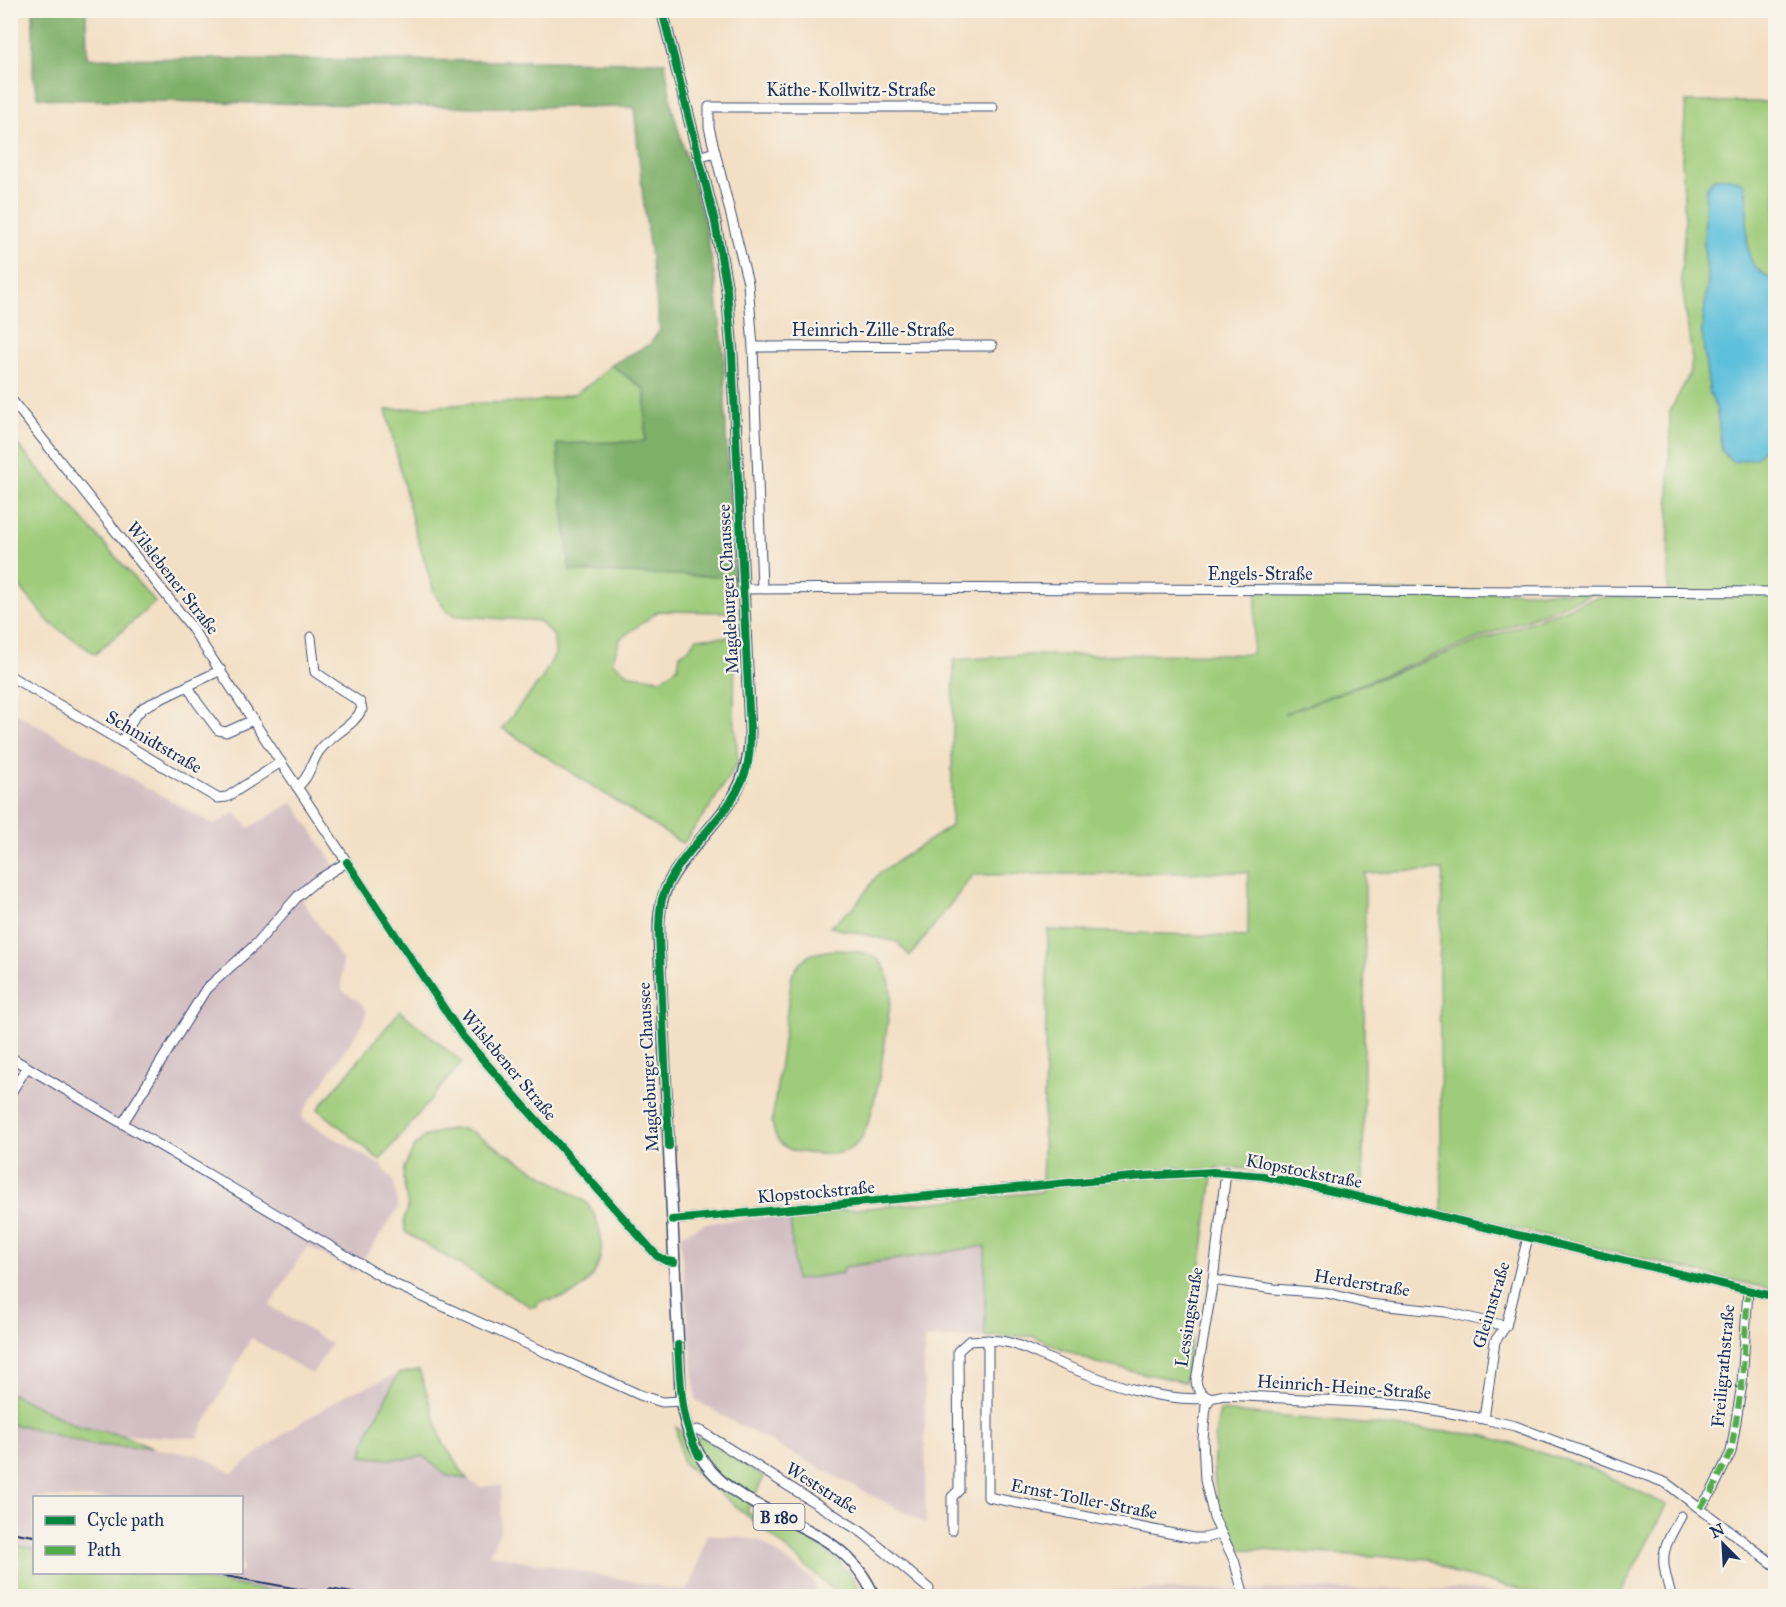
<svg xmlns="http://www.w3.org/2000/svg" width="1786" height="1607" viewBox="0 0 1786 1607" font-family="'IM FELL Great Primer',serif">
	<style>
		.industrial { fill: #d2bec2 }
		.green { fill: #9fcc7a; stroke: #5d7e6c; stroke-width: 1.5 }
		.forest { fill: #7fb06a; stroke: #4d7064; stroke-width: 1.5 }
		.water { fill: #5dc0dc; stroke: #3c789d; stroke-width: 1.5 }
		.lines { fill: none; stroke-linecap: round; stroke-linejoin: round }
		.minor-casing { stroke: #3b496d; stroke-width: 11 }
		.major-casing { stroke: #3b496d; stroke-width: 13 }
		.minor { stroke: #fff; stroke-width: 9 }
		.major { stroke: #fff; stroke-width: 10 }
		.rail { stroke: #1b2f5e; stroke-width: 2 }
		.quiet { stroke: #52ab49; stroke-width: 6; stroke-dasharray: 12 6; stroke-linecap: butt }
		.cycleway-casing { stroke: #f7f3e8; stroke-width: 11 }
		.cycleway { stroke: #00873e; stroke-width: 8 }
		.labels { text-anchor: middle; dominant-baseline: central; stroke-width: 4.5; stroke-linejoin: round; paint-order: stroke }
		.shield { fill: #f7f3e8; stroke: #5d6a87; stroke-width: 1.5 }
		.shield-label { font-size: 16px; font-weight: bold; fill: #1b2f5e }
		.street-label { font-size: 18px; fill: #1b2f5e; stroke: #f7f3e8 }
	</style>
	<rect width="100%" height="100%" fill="#f7f3e8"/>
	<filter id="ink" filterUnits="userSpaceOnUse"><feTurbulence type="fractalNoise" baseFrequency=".0167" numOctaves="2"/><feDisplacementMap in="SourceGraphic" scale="12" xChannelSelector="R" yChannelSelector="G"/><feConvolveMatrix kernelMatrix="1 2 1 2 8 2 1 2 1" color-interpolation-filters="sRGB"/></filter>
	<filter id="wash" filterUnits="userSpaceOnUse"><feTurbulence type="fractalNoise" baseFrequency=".008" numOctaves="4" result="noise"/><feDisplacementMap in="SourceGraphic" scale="24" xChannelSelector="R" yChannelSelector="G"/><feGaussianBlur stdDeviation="1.35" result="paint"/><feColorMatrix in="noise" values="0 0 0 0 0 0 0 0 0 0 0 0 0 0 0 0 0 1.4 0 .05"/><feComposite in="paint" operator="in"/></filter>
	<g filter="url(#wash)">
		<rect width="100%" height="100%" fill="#f3dfc4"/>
		<!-- industrial -->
		<g class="industrial">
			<polygon points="10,710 214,825 236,813 249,828 293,802 340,874 302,900 342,960 342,990 361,1003 367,1011 364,1022 303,1112 302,1119 382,1166 394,1182 398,1209 355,1272 307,1246 270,1306 331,1344 312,1374 251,1338 197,1438 122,1435 77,1426 11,1393"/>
			<polygon points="790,1215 795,1280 844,1267 985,1245 985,1337 924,1339 926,1524 733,1422 696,1400 680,1235 706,1223"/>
			<polygon points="398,1374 369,1431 414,1459 423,1456 447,1476 467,1479 480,1487 501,1485 500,1532 489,1554 684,1591 691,1586 707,1534 759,1540 812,1579 820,1596 299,1596 164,1573 242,1572 242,1498 34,1498 34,1549 11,1545 10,1425 24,1426 91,1445 151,1448 199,1455 232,1473 290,1429 346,1395"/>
			<polygon points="1460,1589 1535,1596 1097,1596 1098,1590"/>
		</g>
		<!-- green -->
		<g class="green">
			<polygon points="952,11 952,10 994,11 938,20"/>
			<path d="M 1686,102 L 1775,102 L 1775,282 C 1768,276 1758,272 1753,264 C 1744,248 1747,211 1747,192 L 1706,189 L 1704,247 L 1708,281 L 1702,332 L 1707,374 L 1710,393 L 1717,411 L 1722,451 L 1771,420 L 1775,369 L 1775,1290 L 1442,1211 L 1439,969 L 1443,870 L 1365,873 L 1363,1191 L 1321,1180 L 1265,1170 L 1217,1167 L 1213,1176 L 1185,1382 L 1096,1363 L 1032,1336 L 985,1337 L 985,1246 L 844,1267 L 843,1273 L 795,1280 L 790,1215 L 1042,1192 L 1048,930 L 1248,937 L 1248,872 L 973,875 L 910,956 L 897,942 L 830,927 L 855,906 L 879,873 L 951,826 L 954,660 L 1025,655 L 1252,654 L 1257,591 L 1597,592 L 1284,714 L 1597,597 L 1668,598 L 1670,411 L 1690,373 L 1692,359 L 1681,276 L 1685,222 L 1682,157 Z"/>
			<polygon points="611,365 645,390 645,442 557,445 570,571 734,577 735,612 659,611 620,639 612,662 630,675 662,679 678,667 680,654 689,649 697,638 735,637 734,714 738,762 711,805 683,844 502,728 541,680 555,654 554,636 539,621 457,616 447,612 435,595 414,527 386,410 480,403 533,402 575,394 594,381"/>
			<polygon points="10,436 155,602 95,654 50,623 11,576"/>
			<path d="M 834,950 C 870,950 889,955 891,995 C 887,1026 877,1117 860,1140 C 858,1143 853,1147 850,1149 C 838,1157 814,1154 800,1152 C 782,1150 774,1139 772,1122 L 792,975 C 804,954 811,953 834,950 Z"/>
			<polygon points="400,1011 462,1062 380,1160 318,1109"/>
			<path d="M 449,1129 L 462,1129 L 472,1132 L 585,1201 C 609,1230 608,1274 572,1294 C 562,1299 551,1300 540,1301 L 537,1306 L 531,1307 L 405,1232 L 404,1219 L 408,1209 L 403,1178 L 404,1168 L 414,1147 L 424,1137 Z"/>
			<path d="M 419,1370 L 443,1443 L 467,1479 L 447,1476 L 423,1456 C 404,1461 382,1459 362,1456 L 369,1431 L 398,1374 Z"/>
			<polygon points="10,1393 77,1426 122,1435 151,1448 91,1445 24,1426 11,1425"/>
			<path d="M 1220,1411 L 1482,1435 L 1586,1466 L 1667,1505 L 1619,1596 L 1548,1596 L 1453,1573 L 1429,1559 L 1241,1549 C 1235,1538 1228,1527 1223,1515 C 1210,1482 1212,1445 1220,1411 Z"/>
			<path d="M 676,1427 L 694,1439 L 702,1436 L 764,1477 L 747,1511 L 819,1545 C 838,1559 853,1575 863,1596 L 840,1596 L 773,1537 L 682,1462 Z"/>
			<polygon points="10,1545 34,1549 34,1572 164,1573 299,1596 11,1596"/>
		</g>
		<!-- forest -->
		<polygon class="forest" points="33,11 86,11 87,58 665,62 672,107 705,225 715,279 724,357 726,435 734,577 570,571 557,444 645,441 645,390 611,365 650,344 660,330 643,197 634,107 475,107 51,99 38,97 33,77"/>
		<!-- water -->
		<path class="water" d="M 1714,178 L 1731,178 L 1743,183 C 1753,206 1740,241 1753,264 C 1757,272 1768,276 1775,282 L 1776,369 L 1767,444 L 1756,458 L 1732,462 L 1722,451 L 1717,411 L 1710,393 L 1707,374 L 1702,332 L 1708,281 L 1704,247 L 1706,189 Z"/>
	</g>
	<g filter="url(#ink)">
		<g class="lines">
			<defs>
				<g id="minor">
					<polyline points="715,152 709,127 709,107 993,107"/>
					<polyline points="698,157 715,152 748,283 753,347 762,588"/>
					<polyline points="753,347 992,346"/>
					<polyline points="10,398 189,624 463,1037 657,1256 666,1261 674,1262"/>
					<polyline points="744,589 883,588 1776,592"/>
					<polyline points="10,676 217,798 227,797 281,762"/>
					<polyline points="188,686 197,702 218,730 226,732 253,720"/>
					<polyline points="122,742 134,717 144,707 221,670"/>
					<path d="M 297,787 C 310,778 311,761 320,750 C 332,734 353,727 362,709 L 360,702 L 315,672 L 311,637"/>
					<polyline points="10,1057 394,1284 640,1395 662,1402 681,1401"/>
					<polyline points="10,1094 27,1067"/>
					<polyline points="123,1123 206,989 256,944 298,896 316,881 347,862"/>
					<path d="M 1226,1172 L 1213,1280 L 1196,1381 C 1197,1391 1202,1394 1210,1399 L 1206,1405 L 1203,1439 L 1205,1480 L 1214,1518 L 1234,1560 L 1244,1596"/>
					<polyline points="672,1220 1143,1176 1213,1172 1263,1176 1381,1202 1776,1297"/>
					<polyline points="1213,1280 1274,1289 1327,1293 1369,1304 1445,1312 1506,1326"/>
					<polyline points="988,1340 988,1497 1194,1538 1204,1538 1221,1534"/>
					<polyline points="1484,1419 1495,1341 1506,1326 1528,1237"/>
					<polyline points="688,1433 697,1430 701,1431 863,1533 929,1589"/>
					<polyline points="1700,1508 1711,1493 1731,1452 1742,1384 1748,1290"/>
					<path d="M 952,1530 L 952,1497 L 959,1490 L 958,1351 L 969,1341 C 982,1340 997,1339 1010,1343 C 1026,1347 1041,1356 1056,1362 C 1103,1381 1175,1409 1224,1395 L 1360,1402 L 1410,1406 L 1484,1419 L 1515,1426 L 1666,1483 L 1776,1566"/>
					<path d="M 1671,1596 C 1660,1555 1660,1554 1681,1516"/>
				</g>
				<path id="major" d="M 662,10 L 715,222 L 727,290 L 732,353 L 750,731 C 750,786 727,807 694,847 C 684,860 672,873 666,889 C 656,912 659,937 660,962 L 681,1401 C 700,1533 832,1497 874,1596"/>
			</defs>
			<!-- minor casing -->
			<use href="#minor" class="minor-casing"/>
			<!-- major casing -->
			<use href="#major" class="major-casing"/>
			<!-- minor -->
			<use href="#minor" class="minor"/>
			<!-- major -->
			<use href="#major" class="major"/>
			<!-- rail -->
			<g class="rail">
				<polyline points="10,1532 34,1536"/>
				<polyline points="204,1572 337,1596"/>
				<polyline points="329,1589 370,1596"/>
			</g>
			<!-- quiet -->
			<polyline class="quiet" points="1700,1508 1711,1493 1731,1452 1742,1384 1748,1290"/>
			<defs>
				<g id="cycleway">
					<path d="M 662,10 L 715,222 L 727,290 L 732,353 L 750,731 C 750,746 750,761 744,776 C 726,823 677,851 662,899 C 659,911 659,924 659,936 L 669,1146"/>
					<polyline points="347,862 463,1037 657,1256 666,1261 674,1262"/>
					<polyline points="672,1220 1143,1176 1213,1172 1263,1176 1381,1202 1776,1297"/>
					<path d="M 678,1345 C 681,1386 680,1419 699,1456"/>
				</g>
			</defs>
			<!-- cycleway casing -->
			<use href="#cycleway" class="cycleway-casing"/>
			<!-- cycleway -->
			<use href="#cycleway" class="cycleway"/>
		</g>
	</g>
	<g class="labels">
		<!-- shield labels -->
		<rect class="shield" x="753.5" y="1504" width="51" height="26" rx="4.5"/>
		<g class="shield-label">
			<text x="779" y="1517">B 180</text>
		</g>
		<!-- street labels -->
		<g class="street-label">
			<text x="851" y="90">Käthe-Kollwitz-Straße</text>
			<text x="873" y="330">Heinrich-Zille-Straße</text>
			<text x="1260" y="574">Engels-Straße</text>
			<text transform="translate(173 578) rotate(52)">Wilslebener Straße</text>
			<text transform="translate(728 589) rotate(-93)">Magdeburger Chaussee</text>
			<text transform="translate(154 742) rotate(30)">Schmidtstraße</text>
			<text transform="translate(509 1065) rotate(50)">Wilslebener Straße</text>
			<text transform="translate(648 1067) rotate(-93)">Magdeburger Chaussee</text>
			<text transform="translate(1304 1171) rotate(11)">Klopstockstraße</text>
			<text transform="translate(816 1192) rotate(-5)">Klopstockstraße</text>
			<text transform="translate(1362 1283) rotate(9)">Herderstraße</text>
			<text transform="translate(1491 1305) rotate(-73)">Gleimstraße</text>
			<text transform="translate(1189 1317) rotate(-81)">Lessingstraße</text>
			<text transform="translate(1723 1366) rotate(-85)">Freiligrathstraße</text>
			<text transform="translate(1344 1387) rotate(4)">Heinrich-Heine-Straße</text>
			<text transform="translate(822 1488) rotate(32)">Weststraße</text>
			<text transform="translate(1084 1499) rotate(11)">Ernst-Toller-Straße</text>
		</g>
	</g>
	<!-- margin -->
	<rect width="1786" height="1607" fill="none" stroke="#f7f3e8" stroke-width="36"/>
	<!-- legend -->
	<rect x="33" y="1496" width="210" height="78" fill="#f7f3e8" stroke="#9fa5b1" stroke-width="1.5"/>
	<rect x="45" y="1516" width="30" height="9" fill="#00873e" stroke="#9fa5b1" stroke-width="1.5"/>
	<text x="87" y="1526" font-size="18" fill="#1b2f5e">Cycle path</text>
	<rect x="45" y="1546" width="30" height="9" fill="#52ab49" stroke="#9fa5b1" stroke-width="1.5"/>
	<text x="87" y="1556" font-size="18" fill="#1b2f5e">Path</text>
	<!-- north arrow -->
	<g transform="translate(1723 1544) rotate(336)" stroke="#f7f3e8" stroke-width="4.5" paint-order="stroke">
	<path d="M0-4.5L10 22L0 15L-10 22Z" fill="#1b2f5e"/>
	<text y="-9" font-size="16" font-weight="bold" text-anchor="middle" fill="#1b2f5e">N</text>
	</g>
</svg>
